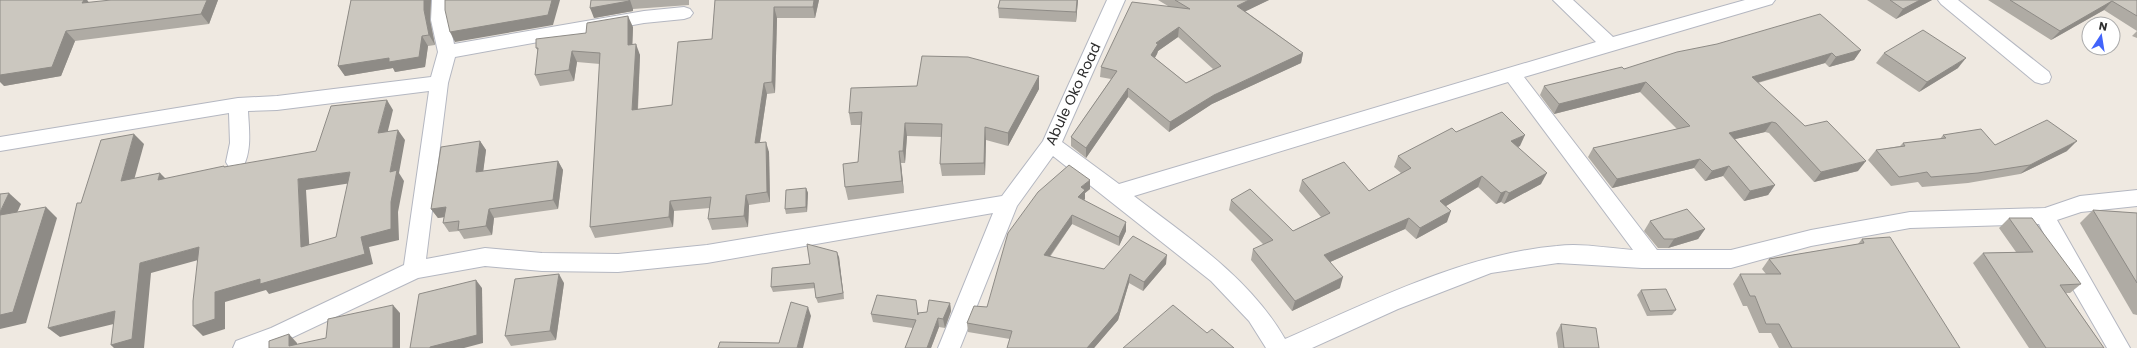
<svg xmlns="http://www.w3.org/2000/svg" width="2137" height="348" viewBox="0 0 2137 348" font-family="Poppins,sans-serif">
	<style>
		.lines { fill: none; stroke-linecap: round; stroke-linejoin: round }
		.street-casing { stroke: #b4b7c1; stroke-width: 2 }
		.street { fill: #fff; fill-rule: evenodd }
		.wall { fill: #afaba4; fill-rule: evenodd }
		.shaded-wall { fill: #8e8b86 }
		.building { fill: #cbc7bf; stroke: #8e8b86; fill-rule: evenodd }
		.labels { text-anchor: middle; dominant-baseline: central; stroke-width: 3; stroke-linejoin: round; paint-order: stroke }
		.street-label { font-size: 14px; fill: #2e2e2e; stroke: #fff }
	</style>
	<rect width="100%" height="100%" fill="#efe9e1"/>
	<g class="lines">
		<defs>
			<g id="street">
				<path d="M 432,0 L 450,0 L 449,20 L 454,44 L 644,11 L 684,7 L 690,9 L 693,13 L 690,17 L 684,19 L 644,23 L 455,57 L 448,83 L 426,259 L 485,248 L 542,253 L 618,254 L 707,245 L 1002,196 L 1043,141 L 1107,0 L 1125,0 L 1062,142 L 1119,184 L 1596,42 L 1553,0 L 1573,0 L 1613,37 L 1745,0 L 1775,0 L 1772,4 L 1524,77 L 1657,250 L 1731,250 L 1811,230 L 1910,212 L 2045,208 L 2080,196 L 2137,190 L 2137,206 L 2081,212 L 2057,220 L 2130,348 L 2107,348 L 2059,265 L 2039,224 L 1910,228 L 1811,246 L 1731,268 L 1642,268 L 1558,263 L 1491,273 L 1398,309 L 1312,348 L 1266,348 L 1249,321 L 1211,281 L 1053,156 L 1017,206 L 960,348 L 938,348 L 993,213 L 707,263 L 618,272 L 542,271 L 485,266 L 418,278 L 270,348 L 233,348 L 236,341 L 271,328 L 404,265 L 429,91 L 277,110 L 248,111 C 249,130 252,150 243,167 L 236,170 L 229,167 L 226,162 L 230,143 L 229,113 L 0,151 L 0,137 L 238,98 L 277,96 L 431,77 L 438,52 L 431,20 ZM 1508,82 L 1633,250 C 1608,248 1581,243 1557,246 C 1464,254 1370,302 1285,339 C 1250,278 1189,238 1134,196 Z"/>
				<polygon points="1938,0 1958,0 2049,72 2051,77 2049,82 2042,84 2035,82 1941,4"/>
			</g>
		</defs>
		<!-- street casing -->
		<use href="#street" class="street-casing"/>
		<!-- street -->
		<use href="#street" class="street"/>
	</g>
	<!-- wall -->
	<g class="wall">
		<polygon points="0,0 87,0 89,3 218,0 209,24 75,41 61,76 4,86"/>
		<polygon points="351,0 431,0 430,20 435,45 428,46 425,67 395,72 393,68 345,76 338,66"/>
		<polygon points="591,0 689,0 689,5 633,9 633,11 594,18"/>
		<polygon points="715,0 819,0 815,18 777,18 775,93 767,94 760,142 769,152 770,202 749,205 748,227 712,230 708,219 710,208 674,211 673,227 595,238 590,227 600,64 577,62 574,81 540,86 535,75 538,51 536,48 633,27 632,45 640,55 638,110 672,105 712,39"/>
		<polygon points="1000,0 1078,0 1076,22 999,18 998,8"/>
		<path d="M 1158,0 L 1269,0 L 1245,11 L 1303,53 L 1301,63 L 1212,104 L 1169,132 L 1128,97 L 1086,158 L 1071,146 L 1071,137 L 1111,79 L 1100,77 L 1101,67 L 1168,6 ZM 1178,37 L 1213,69 L 1186,83 L 1155,58 L 1157,54 L 1158,51 Z"/>
		<polygon points="1867,0 1932,0 1896,19"/>
		<polygon points="1988,0 2137,0 2137,31 2104,10 2051,40"/>
		<polygon points="2137,31 2137,38 2132,36"/>
		<polygon points="1861,50 1854,60 1829,67 1825,63 1758,83 1805,126 1858,171 1814,182 1769,133 1765,132 1735,139 1775,185 1768,195 1744,201 1723,176 1705,181 1694,168 1612,188 1588,157 1593,148 1677,129 1640,92 1554,114 1540,95 1544,86 1624,69"/>
		<polygon points="1884,53 1958,68 1919,92 1876,63"/>
		<polygon points="1039,76 1039,89 1008,146 986,140 985,175 942,176 940,164 942,137 907,136 905,163 901,163 904,193 848,200 845,187 858,162 861,125 851,125 849,113 917,86"/>
		<polygon points="1456,132 1520,146 1518,147 1541,184 1504,204 1501,202 1496,204 1478,187 1446,206 1447,222 1416,239 1405,229 1330,262 1340,288 1292,311 1251,260 1253,249 1264,245 1229,210 1231,200 1293,231 1321,217 1299,191 1302,180 1369,191 1401,173 1394,167 1398,156"/>
		<polygon points="1943,135 1995,145 2067,151 2020,174 1968,183 1922,187 1918,182 1891,186 1868,160 1876,150 1900,146 1903,143 1940,139"/>
		<polygon points="480,141 486,150 483,171 558,161 563,170 558,209 494,218 492,235 464,239 459,231 449,232 443,223 444,217 438,218 431,209"/>
		<polygon points="1090,180 1090,189 1085,193 1085,199 1084,200 1126,231 1119,246 1072,224 1050,257 1104,269 1166,264 1143,291 1129,283 1118,320 1094,348 1007,348 1010,339 968,332 967,323 987,307"/>
		<polygon points="806,188 808,193 807,212 786,214 785,209"/>
		<polygon points="2093,210 2137,213 2137,315 2133,314 2080,223"/>
		<polygon points="2009,218 2081,284 2070,293 2066,293 2104,348 2029,348 1973,263 1983,253 2016,252 1999,228"/>
		<polygon points="1650,221 1705,229 1698,239 1668,248 1658,248 1644,231"/>
		<polygon points="1862,239 1960,348 1779,348 1771,333 1759,333 1747,306 1743,306 1733,284 1740,274 1766,274 1762,269 1769,259 1858,244"/>
		<polygon points="839,257 844,299 818,303 816,298 815,288 773,292 771,287 810,264"/>
		<polygon points="564,283 556,340 511,346 505,336"/>
		<polygon points="1641,290 1676,310 1672,315 1647,316 1637,295"/>
		<polygon points="950,303 951,311 945,328 939,327 931,348 905,348 913,328 873,322 871,314 917,309 918,314 927,312"/>
		<polygon points="1561,324 1599,348 1558,348 1556,333"/>
	</g>
	<!-- shaded-wall -->
	<g class="shaded-wall">
		<polygon points="84,0 87,0 93,8 82,3"/>
		<polygon points="207,0 218,0 209,24 201,14"/>
		<polygon points="424,0 431,0 430,20 435,45 429,35 424,10"/>
		<polygon points="552,0 560,0 553,25 455,42 450,32"/>
		<polygon points="630,0 633,9 633,11 594,18 590,8"/>
		<polygon points="814,0 819,0 815,18 813,7"/>
		<polygon points="1077,0 1078,0 1076,22 1076,12"/>
		<polygon points="1249,0 1269,0 1236,16 1237,6"/>
		<polygon points="1920,0 1932,0 1896,19 1903,9"/>
		<polygon points="2112,1 2104,10 2051,40 2060,31"/>
		<polygon points="774,7 777,18 775,93 772,82"/>
		<polygon points="628,16 633,27 632,56 628,45"/>
		<polygon points="1179,27 1178,37 1158,51 1157,54 1150,65 1151,55 1156,43"/>
		<polygon points="66,31 75,41 61,76 4,86 0,82 0,67"/>
		<polygon points="422,36 428,46 425,67 395,72 393,68 345,76 338,66"/>
		<polygon points="636,44 640,55 637,121 632,110"/>
		<polygon points="1861,50 1854,60 1829,67 1836,57"/>
		<polygon points="572,51 577,62 574,81 569,70"/>
		<polygon points="1303,53 1301,63 1212,104 1169,132 1170,122 1214,95"/>
		<polygon points="1832,53 1825,63 1745,86 1752,77"/>
		<polygon points="1966,58 1958,68 1919,92 1927,82"/>
		<polygon points="1039,76 1039,89 1008,146 1008,133"/>
		<polygon points="1646,82 1640,92 1554,114 1559,104"/>
		<polygon points="764,83 767,94 758,154 755,143"/>
		<polygon points="1128,88 1128,97 1086,158 1086,148"/>
		<polygon points="387,100 393,110 385,143 378,133"/>
		<polygon points="1772,122 1765,132 1723,142 1729,133"/>
		<polygon points="905,123 907,136 905,163 903,151"/>
		<polygon points="985,127 986,140 985,175 984,163"/>
		<polygon points="398,130 405,140 399,173 404,181 398,212 399,240 369,247 373,264 269,294 266,290 225,302 225,329 203,336 193,326 215,292 361,237 390,172"/>
		<polygon points="134,134 144,144 131,191 121,181"/>
		<polygon points="1525,135 1520,146 1506,152 1511,141"/>
		<polygon points="480,141 486,150 482,181 476,172"/>
		<polygon points="2077,141 2067,151 2020,174 2030,165"/>
		<polygon points="766,142 769,152 770,202 767,192"/>
		<polygon points="899,151 901,163 904,193 902,181"/>
		<polygon points="1700,159 1694,168 1612,188 1617,179"/>
		<polygon points="558,161 563,170 558,209 553,200"/>
		<polygon points="1866,161 1858,171 1814,182 1821,172"/>
		<polygon points="1729,166 1723,176 1705,181 1712,171"/>
		<polygon points="350,172 358,182 306,190 310,257 301,247 298,179"/>
		<polygon points="160,173 170,183 158,180"/>
		<polygon points="1547,173 1541,184 1504,204 1509,193"/>
		<polygon points="1482,176 1478,187 1436,212 1440,201"/>
		<polygon points="1090,180 1090,189 1085,193 1085,199 1078,206 1078,197 1081,187"/>
		<polygon points="1775,185 1768,195 1744,201 1750,191"/>
		<polygon points="806,188 808,193 807,212 806,207"/>
		<polygon points="1506,191 1501,202 1496,204 1501,193"/>
		<polygon points="9,193 21,204 11,226 0,216 0,212"/>
		<polygon points="746,195 749,205 748,227 744,216"/>
		<polygon points="670,201 674,211 673,227 669,217"/>
		<polygon points="46,207 57,218 26,323 0,329 0,315"/>
		<polygon points="446,207 452,216 438,218 431,209"/>
		<polygon points="489,209 494,218 492,235 486,226"/>
		<polygon points="1451,211 1447,222 1416,239 1420,228"/>
		<polygon points="1072,215 1072,224 1044,264 1044,255"/>
		<polygon points="1409,218 1405,229 1321,266 1324,255"/>
		<polygon points="1126,222 1126,231 1119,246 1119,237"/>
		<polygon points="1705,229 1698,239 1668,248 1674,239"/>
		<polygon points="199,247 209,257 151,273 144,348 114,348 111,345 140,263"/>
		<polygon points="837,252 839,257 844,299 843,293"/>
		<polygon points="1167,255 1166,264 1143,291 1144,282"/>
		<polygon points="559,274 564,283 556,340 550,331"/>
		<polygon points="1130,274 1129,283 1118,320 1094,348 1087,348"/>
		<polygon points="1343,277 1340,288 1292,311 1295,301"/>
		<polygon points="476,280 482,288 483,343 464,348 430,348 430,347"/>
		<polygon points="950,303 951,311 945,328 943,319"/>
		<polygon points="393,305 400,313 400,348 393,348"/>
		<polygon points="808,307 811,316 803,348 797,348"/>
		<polygon points="115,311 126,321 60,337 48,328"/>
		<polygon points="938,318 939,327 931,348 927,348"/>
		<polygon points="289,334 297,343 297,348 289,346"/>
	</g>
	<!-- building -->
	<g class="building">
		<polygon points="0,0 84,0 82,3 111,0 207,0 201,14 66,31 52,67 0,75"/>
		<polygon points="351,0 424,0 424,10 429,35 422,36 419,57 389,62 389,58 338,66"/>
		<polygon points="445,0 552,0 548,15 450,32 445,10"/>
		<polygon points="591,0 629,0 629,1 590,8"/>
		<polygon points="715,0 814,0 813,7 774,7 772,82 764,83 755,143 766,142 767,192 746,195 744,216 708,219 711,197 670,201 669,217 590,227 600,53 572,51 569,70 535,75 538,48 536,48 536,39 586,33 587,23 628,16 628,45 636,44 632,110 672,105 678,42 712,39"/>
		<polygon points="1000,0 1077,0 1076,12 998,8"/>
		<path d="M 1175,0 L 1249,0 L 1237,6 L 1303,53 L 1214,95 L 1170,122 L 1128,88 L 1086,148 L 1071,137 L 1117,71 L 1101,67 L 1132,2 L 1190,9 ZM 1179,27 L 1221,66 L 1186,83 L 1151,55 L 1158,44 L 1156,43 Z"/>
		<polygon points="1890,0 1920,0 1903,9"/>
		<polygon points="2010,0 2137,0 2137,16 2112,1 2060,31"/>
		<polygon points="1820,14 1861,50 1836,57 1832,53 1752,77 1805,126 1827,121 1866,161 1821,172 1776,123 1772,122 1729,133 1775,185 1750,191 1729,166 1712,171 1700,159 1617,179 1593,148 1690,126 1646,82 1559,104 1544,86 1622,67 1624,69 1677,52 1717,44"/>
		<polygon points="1923,30 1966,58 1927,82 1884,53"/>
		<polygon points="922,56 968,57 1039,76 1008,133 985,127 984,163 940,164 942,124 905,123 903,151 899,151 902,181 845,187 843,164 858,162 862,112 849,113 851,88 917,86"/>
		<path d="M 387,100 L 378,133 L 398,130 L 390,172 L 397,170 L 391,202 L 391,229 L 361,237 L 365,254 L 260,284 L 260,279 L 215,292 L 215,319 L 193,326 L 193,301 L 199,247 L 140,263 L 132,339 L 111,345 L 115,311 L 48,328 L 77,203 L 81,203 L 101,140 L 134,134 L 121,181 L 160,173 L 158,180 L 224,166 L 224,167 L 316,151 L 331,106 ZM 350,172 L 336,237 L 301,247 L 298,179 Z"/>
		<polygon points="1502,112 1525,135 1511,141 1547,173 1509,193 1506,191 1501,193 1482,176 1440,201 1451,211 1420,228 1409,218 1324,255 1343,277 1295,301 1253,249 1273,240 1231,200 1250,189 1293,231 1330,213 1302,180 1344,162 1369,191 1411,168 1398,156 1452,128 1456,132"/>
		<polygon points="2047,120 2077,141 2030,165 1978,173 1931,177 1927,172 1899,177 1876,150 1905,146 1903,143 1946,138 1943,135 1981,129 1995,145"/>
		<polygon points="480,141 476,172 558,161 553,200 489,209 486,226 458,230 459,221 443,223 446,207 431,209 441,147"/>
		<polygon points="1069,165 1090,180 1081,187 1085,190 1078,197 1126,222 1119,237 1072,215 1044,255 1104,269 1133,236 1167,255 1144,282 1130,274 1118,312 1087,348 1007,348 1012,331 967,323 974,306 987,307 1008,233 1038,192"/>
		<polygon points="806,188 806,207 785,209 786,190"/>
		<polygon points="9,193 0,212 0,194"/>
		<polygon points="46,207 13,312 0,315 0,215"/>
		<polygon points="1687,209 1705,229 1674,239 1664,239 1650,221"/>
		<polygon points="2093,210 2137,213 2137,283"/>
		<polygon points="2009,218 2032,218 2081,284 2060,285 2104,348 2046,348 1983,253 2033,252"/>
		<polygon points="1890,237 1960,348 1792,348 1779,324 1766,324 1755,296 1750,296 1740,274 1781,274 1769,259 1864,243 1862,239"/>
		<polygon points="807,244 837,252 843,293 816,298 814,283 771,287 772,268 810,264"/>
		<polygon points="559,274 550,331 505,336 515,279"/>
		<polygon points="476,280 477,335 430,347 430,348 410,348 419,294"/>
		<polygon points="1666,289 1676,310 1650,311 1641,290"/>
		<polygon points="877,295 916,300 918,315 918,313 927,312 929,300 950,303 943,319 938,318 927,348 905,348 916,320 871,314"/>
		<polygon points="791,302 808,307 797,348 718,348 720,342 779,343"/>
		<polygon points="393,305 393,348 269,348 269,341 289,334 289,346 326,338 328,319"/>
		<polygon points="1173,305 1207,333 1212,329 1234,348 1123,348"/>
		<polygon points="1561,324 1596,328 1599,348 1564,348"/>
	</g>
	<g class="labels">
		<!-- street labels -->
		<g class="street-label">
			<text transform="translate(1073 94) rotate(-65)">Abule Oko Road</text>
		</g>
	</g>
	<!-- north arrow -->
	<g transform="translate(2101 36) rotate(12)"><circle r="19" fill="#ffffff" stroke="#ababab"/>
	<path d="M0-3L7 15L0 10L-7 15Z" fill="#4264fb"/>
	<text y="-6" font-size="11" font-weight="bold" text-anchor="middle" fill="#2e2e2e">N</text>
	</g>
</svg>
